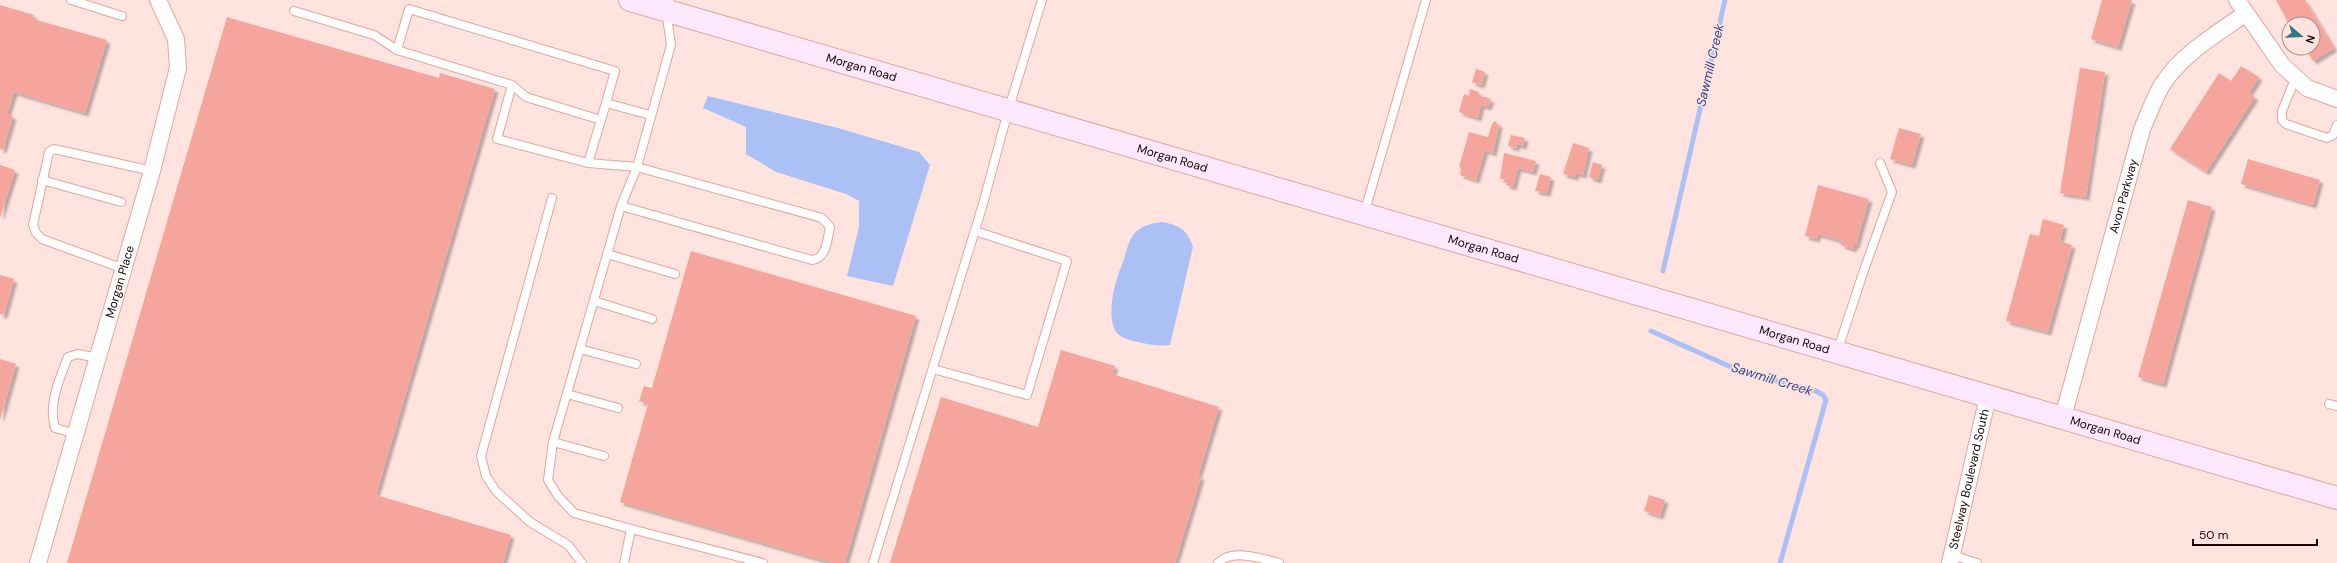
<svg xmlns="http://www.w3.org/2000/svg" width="2337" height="563" viewBox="0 0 2337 563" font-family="'DM Sans',sans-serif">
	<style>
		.water { fill: #abc1f5 }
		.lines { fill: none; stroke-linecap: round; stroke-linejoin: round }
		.stream { stroke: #abc1f5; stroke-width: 5 }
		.building { fill: #f5a59c; filter: url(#shadow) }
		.lane-casing { stroke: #e6a59d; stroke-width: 10 }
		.street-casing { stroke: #e6a59d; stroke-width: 18 }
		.secondary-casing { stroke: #e6a59d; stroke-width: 24 }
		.lane { stroke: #fff; stroke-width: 8 }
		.street { stroke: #fff; stroke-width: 16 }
		.secondary { stroke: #fde8fe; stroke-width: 22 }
		.labels { text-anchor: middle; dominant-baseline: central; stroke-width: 3; stroke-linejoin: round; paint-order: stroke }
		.street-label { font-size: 12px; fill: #1a0504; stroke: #ffe3df }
		.water-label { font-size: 13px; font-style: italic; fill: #2d4792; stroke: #ffe3df }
	</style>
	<defs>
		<filter id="shadow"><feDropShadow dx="3.5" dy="3.5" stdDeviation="1" flood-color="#0004"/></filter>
	</defs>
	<rect width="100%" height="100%" fill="#ffe3df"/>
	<!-- water -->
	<g class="water">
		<polygon points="708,96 838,128 919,152 930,165 893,286 847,276 859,227 859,201 846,194 776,172 746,154 746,127 703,108"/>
		<path d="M 1162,222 C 1179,225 1188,230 1193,247 L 1170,345 C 1160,346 1152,345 1142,343 C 1134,341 1126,340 1119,335 C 1103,321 1116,278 1123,262 C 1127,252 1128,238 1137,231 C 1144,225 1153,223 1162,222 Z"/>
	</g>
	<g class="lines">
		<!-- stream -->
		<g class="stream">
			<polyline points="1663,271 1725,0"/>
			<polyline points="1651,331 1742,372 1816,391 1823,395 1826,400 1780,563"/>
		</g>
	</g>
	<!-- building -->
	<g class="building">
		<polygon points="2102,0 2132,0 2118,47 2091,39"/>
		<polygon points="2276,0 2305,0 2334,48 2313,61 2305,48 2313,48 2313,24 2289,24"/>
		<polygon points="0,5 34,15 33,19 107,40 85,113 14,92 7,114 13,116 3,150 0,149"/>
		<polygon points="227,17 439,78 440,73 495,89 376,495 511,535 503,563 67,563"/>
		<polygon points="2241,66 2259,77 2249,93 2255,97 2206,172 2170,149 2219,73 2231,81"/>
		<polygon points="2080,68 2105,72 2086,197 2060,193"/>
		<polygon points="1476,69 1485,72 1481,85 1472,82"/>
		<polygon points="1470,89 1479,92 1477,97 1487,97 1485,103 1487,98 1491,99 1488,107 1481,105 1478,118 1459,112 1464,94 1469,96"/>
		<polygon points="1495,121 1499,125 1493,153 1485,150 1476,180 1460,175 1461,168 1459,167 1469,132 1488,137 1492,124"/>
		<polygon points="1899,128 1921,134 1912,165 1890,159"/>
		<polygon points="1511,135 1525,138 1523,146 1517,144 1516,148 1508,146"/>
		<polygon points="1573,143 1589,148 1583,175 1576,173 1575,177 1563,174"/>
		<polygon points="1504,153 1536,161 1533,172 1518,168 1513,187 1506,185 1507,180 1500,179"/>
		<polygon points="2248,159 2320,180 2313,205 2241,184"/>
		<polygon points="1593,162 1602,165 1598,180 1589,177"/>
		<polygon points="0,165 15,170 0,218"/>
		<polygon points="1540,174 1551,177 1547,193 1535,191"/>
		<polygon points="1818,185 1869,199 1856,245 1854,245 1853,249 1841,245 1842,241 1818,234 1816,239 1805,236"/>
		<polygon points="2188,200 2212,207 2163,384 2138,377"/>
		<polygon points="2043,219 2064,225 2060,241 2072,245 2048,332 2006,321 2030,234 2039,236"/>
		<polygon points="691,251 916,316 845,563 833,563 620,502 648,404 639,401 644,386 652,388"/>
		<polygon points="0,275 14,279 4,315 0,314"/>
		<polygon points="1061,350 1115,366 1112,374 1219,407 1198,476 1201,477 1175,563 890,563 941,397 1038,427"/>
		<polygon points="0,359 16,364 0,420"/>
		<polygon points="1649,495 1665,500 1660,516 1644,511"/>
	</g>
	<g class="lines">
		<defs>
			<g id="lane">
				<polyline points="71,0 122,16"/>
				<polyline points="294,11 374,35 397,50"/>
				<polyline points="2296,77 2282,111 2282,120 2286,124 2327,138 2333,135 2337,125"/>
				<polyline points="512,85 526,97 601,120 606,103"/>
				<polyline points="588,163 601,120"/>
				<polyline points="42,180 121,202"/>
				<polyline points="552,198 481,456 486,476 496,491 530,522 568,545 582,563"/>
				<path d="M 621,206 L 812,260 C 827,258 827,240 830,227 L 822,218 L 637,167 L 588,163 L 497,139 L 512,85 L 397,50 L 409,9 L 615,71 L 606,103 L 650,115"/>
				<polyline points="1364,214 1426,0"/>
				<polyline points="607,254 675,274"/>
				<polyline points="124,269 42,239 36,233 33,225 49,152 54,149 152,171"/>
				<polyline points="594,301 652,319"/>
				<polyline points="580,349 636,364"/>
				<polyline points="1837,352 1864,270 1892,192 1880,163"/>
				<polyline points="933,369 1027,395 1067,261 975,231"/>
				<polyline points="567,394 618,408"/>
				<polyline points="2329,404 2337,406"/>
				<path d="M 76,434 L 55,428 C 48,404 59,380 68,357 L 78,354 L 98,358"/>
				<polyline points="553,442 604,456"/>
				<polyline points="631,529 763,563"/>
				<polyline points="1952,555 1977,563"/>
				<polyline points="624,563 631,529 574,513 558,496 548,480 553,442 621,206 637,167 671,45 666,10 669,0"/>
				<polyline points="873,563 983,204 1008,111 1042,0"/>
				<path d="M 1218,563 C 1232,548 1263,559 1279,563"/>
			</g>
			<g id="street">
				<polyline points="2237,0 2282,65 2307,88 2337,99"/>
				<path id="s1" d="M 2063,417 L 2142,129 C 2148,115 2154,99 2162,85 C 2182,54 2216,34 2245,14"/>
				<path id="s2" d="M 38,563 L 152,171 L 178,68 L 176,39 L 158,0"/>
				<path id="s3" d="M 1950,563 L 1988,396"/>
			</g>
			<g id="secondary">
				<path id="s4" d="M 630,0 L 2337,498"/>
			</g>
		</defs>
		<!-- lane casing -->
		<use href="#lane" class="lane-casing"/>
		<!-- street casing -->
		<use href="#street" class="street-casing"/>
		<!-- secondary casing -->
		<use href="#secondary" class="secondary-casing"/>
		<!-- lane -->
		<use href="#lane" class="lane"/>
		<!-- street -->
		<use href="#street" class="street"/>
		<!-- secondary -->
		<use href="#secondary" class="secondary"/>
	</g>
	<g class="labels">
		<!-- street labels -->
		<g class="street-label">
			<text stroke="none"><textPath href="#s4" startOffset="241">Morgan Road</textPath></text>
			<text stroke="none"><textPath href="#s4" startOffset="565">Morgan Road</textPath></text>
			<text stroke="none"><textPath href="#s1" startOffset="229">Avon Parkway</textPath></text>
			<text stroke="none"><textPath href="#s4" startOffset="889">Morgan Road</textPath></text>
			<text stroke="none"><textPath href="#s2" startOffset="293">Morgan Place</textPath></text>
			<text stroke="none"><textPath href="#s4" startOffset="1213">Morgan Road</textPath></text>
			<text stroke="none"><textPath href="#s4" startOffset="1537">Morgan Road</textPath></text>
			<text stroke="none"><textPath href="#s3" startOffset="86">Steelway Boulevard South</textPath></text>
		</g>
		<!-- water labels -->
		<g class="water-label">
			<text transform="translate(1710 65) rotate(-77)">Sawmill Creek</text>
			<text transform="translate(1772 379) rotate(17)">Sawmill Creek</text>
		</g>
	</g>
	<!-- north arrow -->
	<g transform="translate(2301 36) rotate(109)"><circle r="19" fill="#ffe3df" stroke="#a38a87"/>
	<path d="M0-3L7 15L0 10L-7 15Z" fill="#2f7880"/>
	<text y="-6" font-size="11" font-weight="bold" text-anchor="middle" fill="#1a0504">N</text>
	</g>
	<!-- scale -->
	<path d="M2193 539v6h124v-6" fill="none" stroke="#1a0504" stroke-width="2"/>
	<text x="2199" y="539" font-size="12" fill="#1a0504" stroke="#ffe3df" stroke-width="3" paint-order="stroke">50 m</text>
</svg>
